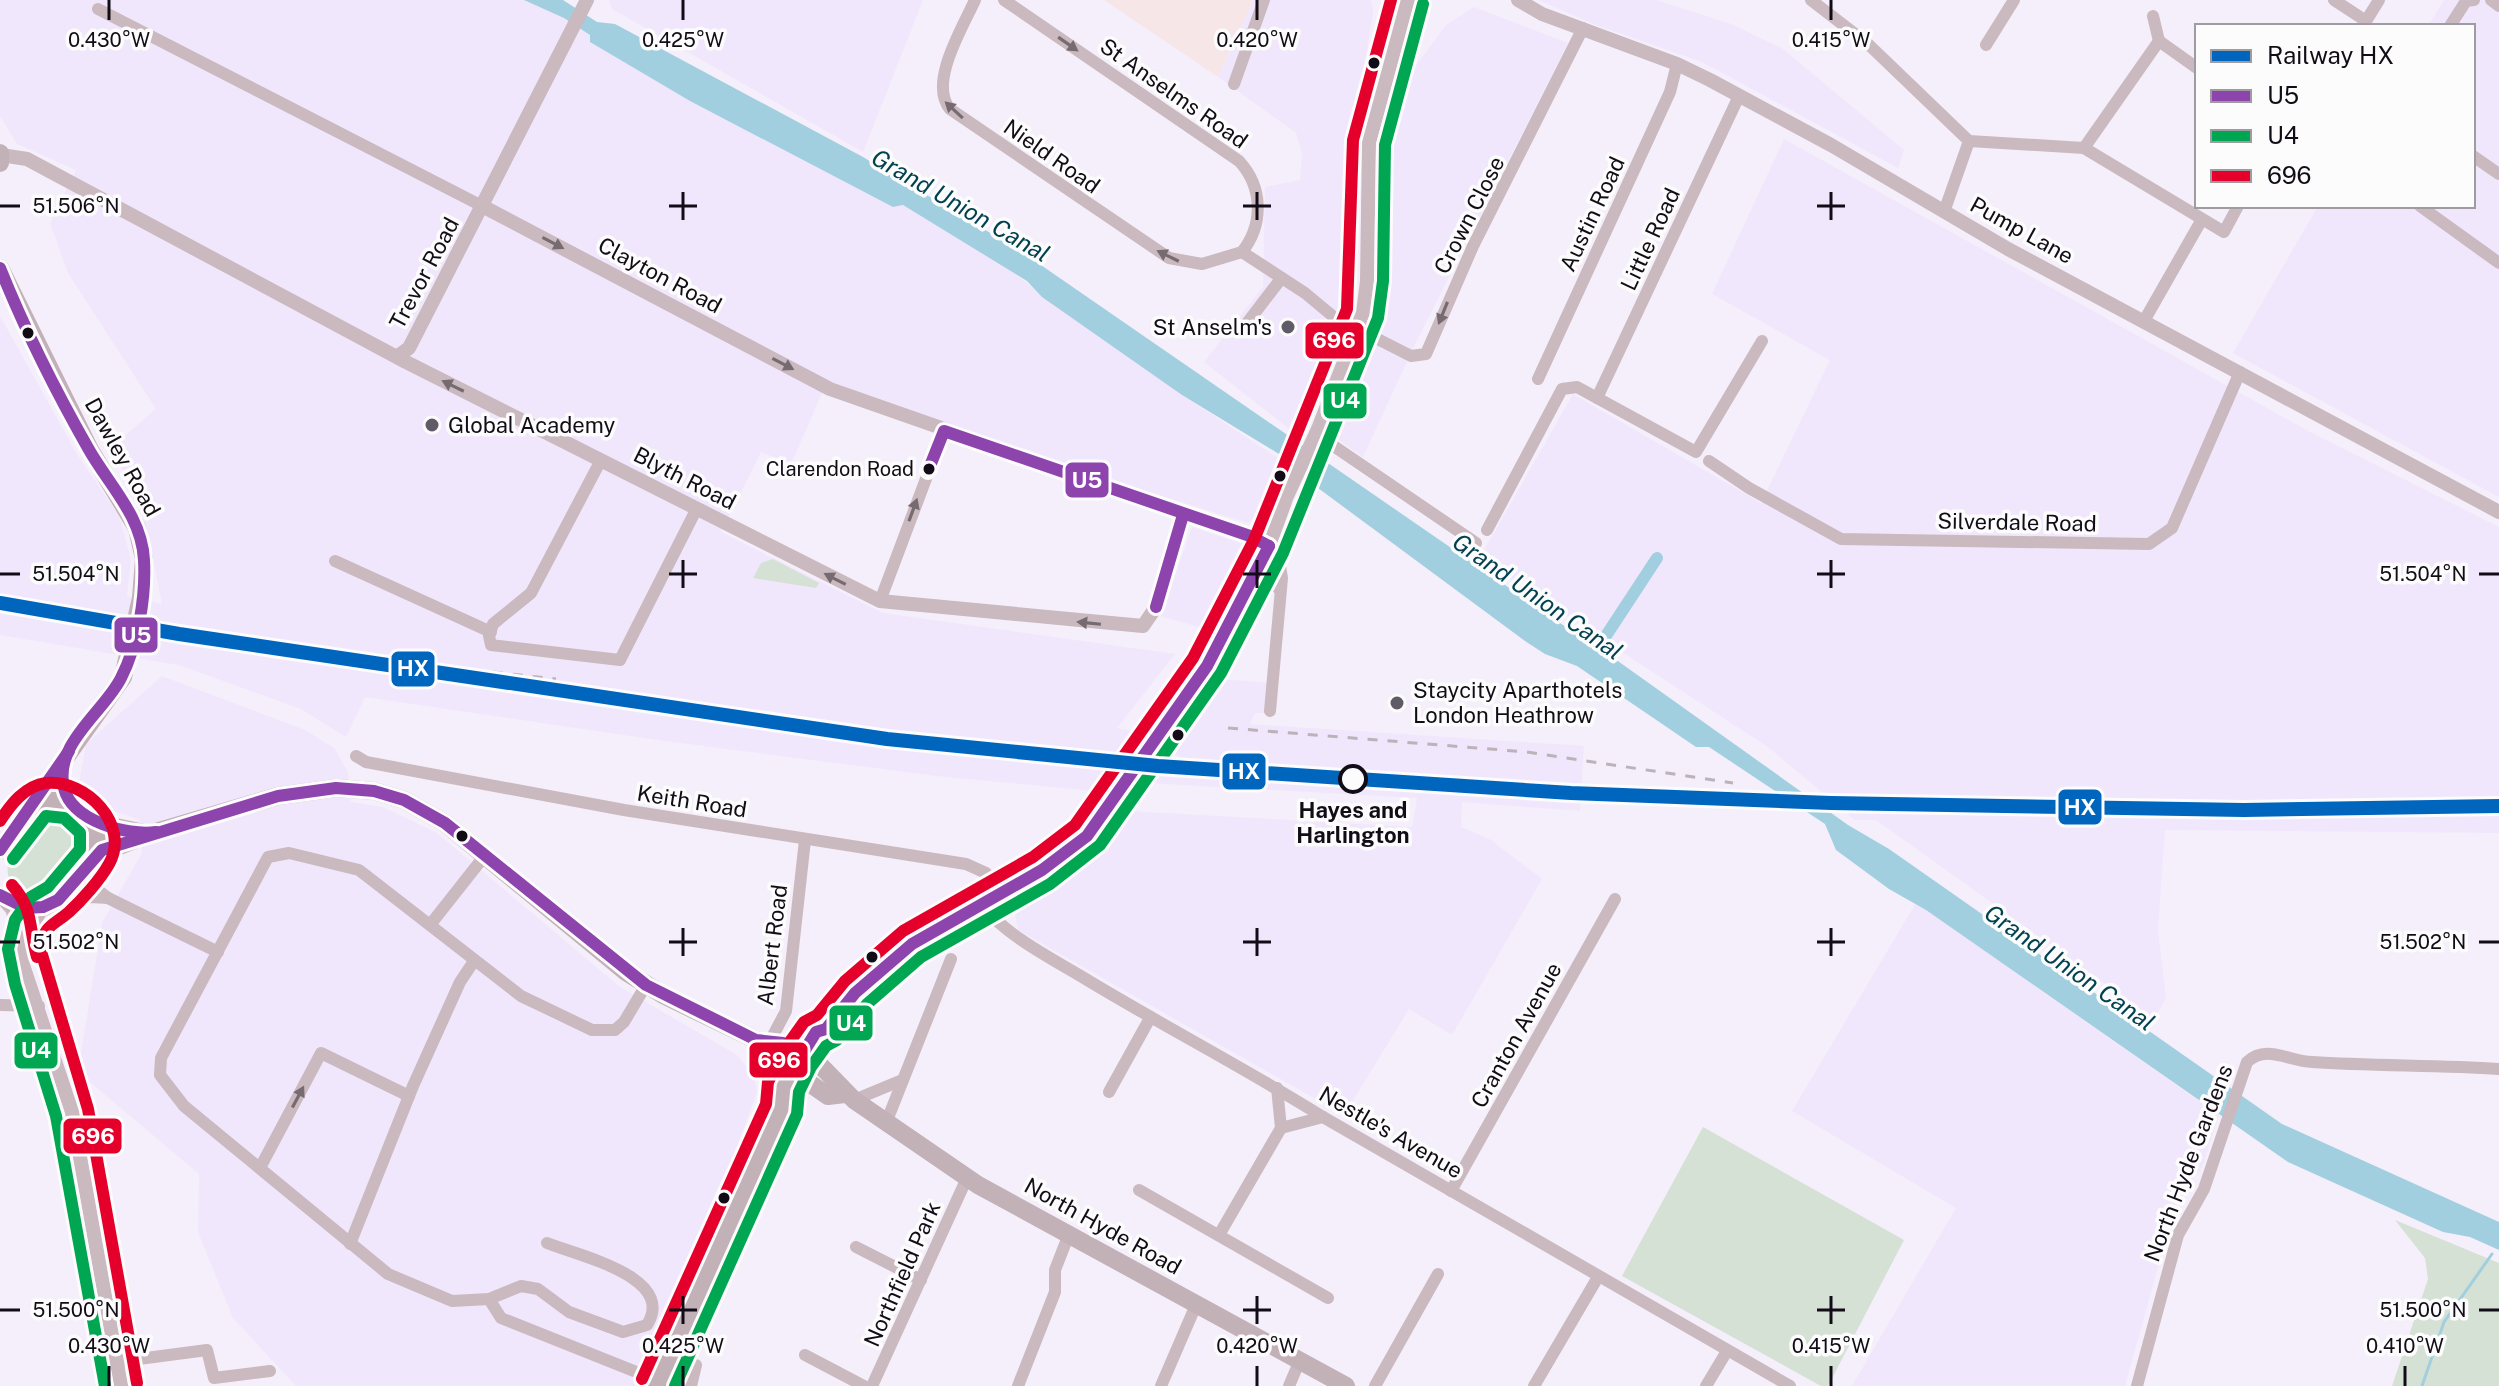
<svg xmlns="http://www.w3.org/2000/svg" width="2499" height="1386" viewBox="0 0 2499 1386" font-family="'Public Sans',sans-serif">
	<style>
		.built { fill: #f1e7fc }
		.education { fill: #f7e6e8 }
		.green { fill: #d5e1d4 }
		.water { fill: #a1cfdf }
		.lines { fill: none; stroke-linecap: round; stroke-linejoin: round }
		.stream { stroke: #a1cfdf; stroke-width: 3 }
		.canal { stroke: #a1cfdf; stroke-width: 12 }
		.minor { stroke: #cab9be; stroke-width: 12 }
		.tertiary { stroke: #cab9be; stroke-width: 14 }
		.primary { stroke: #c3b1b8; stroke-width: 18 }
		.rail { stroke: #bcb3ba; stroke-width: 3; stroke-dasharray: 10 10; stroke-linecap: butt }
		.bus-1-casing { stroke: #fcfcfc; stroke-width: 18 }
		.bus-2-casing { stroke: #fcfcfc; stroke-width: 18 }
		.bus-3-casing { stroke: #fcfcfc; stroke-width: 18 }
		.bus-1 { stroke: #8e44ad; stroke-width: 12 }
		.bus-2 { stroke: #00a651; stroke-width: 12 }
		.bus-3 { stroke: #e4002b; stroke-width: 12 }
		.rail-1-casing { stroke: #fcfcfc; stroke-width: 20 }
		.rail-1 { stroke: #0065bd; stroke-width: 14 }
		.oneway { fill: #776b72 }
		.ticks { fill: none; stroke: #110c16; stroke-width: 3 }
		.bus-dot { fill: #110c16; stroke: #fcfcfc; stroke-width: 3 }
		.poi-dot { fill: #605b66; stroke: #fcfcfc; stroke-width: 3 }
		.stop-dot { fill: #fcfcfc; stroke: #110c16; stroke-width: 4 }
		.labels { text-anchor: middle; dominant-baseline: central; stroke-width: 7; stroke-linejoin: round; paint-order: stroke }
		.bus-label { font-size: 20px; fill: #110c16; stroke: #fcfcfc; text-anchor: end }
		.street-label { font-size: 22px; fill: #110c16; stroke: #fcfcfc }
		.poi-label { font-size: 22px; fill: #110c16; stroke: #fcfcfc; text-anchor: start }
		.stop-label { font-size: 22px; font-weight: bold; fill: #110c16; stroke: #fcfcfc }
		.water-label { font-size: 24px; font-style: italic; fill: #024250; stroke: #fcfcfc }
		.ticks-label { font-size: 20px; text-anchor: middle; fill: #110c16; stroke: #fcfcfc; stroke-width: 7; stroke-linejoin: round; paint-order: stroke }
		.line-badge { stroke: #fcfcfc; stroke-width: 3 }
		.badge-label { font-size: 22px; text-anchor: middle; font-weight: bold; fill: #fff }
	</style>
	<rect width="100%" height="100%" fill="#f4effa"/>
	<!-- built -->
	<g class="built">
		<polygon points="0,0 524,0 564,17 590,35 590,42 690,101 893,207 903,205 976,246 1182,395 1287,464 1266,507 1248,523 868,404 827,382 791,464 761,452 721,532 883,613 1175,654 1117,728 1136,732 1095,791 937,776 658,740 365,697 346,737 301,709 179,665 0,635 0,316 77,454 119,516 131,559 127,596 162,604 148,534 113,446 156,409 68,273 50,223 76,170 17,144 0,116"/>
		<polygon points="609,0 923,0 863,152 612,9"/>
		<polygon points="1253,0 1371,0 1373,12 1348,171 1353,279 1350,318 1302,439 1204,362 1263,287 1265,187 1300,180 1302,153 1296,133 1218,77"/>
		<polygon points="1539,0 1656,0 1731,24 1783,49 1904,150 1898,168 1702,62 1593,24"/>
		<polygon points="2444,0 2499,0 2499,497 2233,353 2318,206 2473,206 2473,26 2428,26"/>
		<polygon points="1474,7 1568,43 1414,346 1363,457 1329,433 1381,304 1379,288 1386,272 1384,174 1390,131 1405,85 1418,63 1446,25"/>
		<polygon points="1784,139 2312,433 2499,527 2499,833 2165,830 2158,930 2166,998 2154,1019 1876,820 1855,820 1768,747 1479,559 1573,394 1761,503 1830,360 1712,294"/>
		<polygon points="1192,527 1240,543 1244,560 1212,631 1161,616"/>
		<polygon points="162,676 305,730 334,748 348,772 351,802 383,807 437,833 620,987 737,1055 754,1076 757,1092 650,1386 296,1386 233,1318 198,1232 199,1174 78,1072 102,923 142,853 140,820 114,811 79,783 86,744"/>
		<polygon points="1218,679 1268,683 1265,713 1255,713 1250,724 1584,746 1580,811 1462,802 1461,827 1491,840 1542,879 1452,1035 1409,1009 1344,1115 1018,930 1014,907 1070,879 1128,811 1412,827 1417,798 1147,783 1160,763 1180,763 1180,757 1175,753"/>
		<polygon points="1916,903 2219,1115 2202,1167 2177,1199 2125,1386 1852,1386 1956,1208 1792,1111"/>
	</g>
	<!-- education -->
	<polygon class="education" points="1104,0 1253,0 1218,77"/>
	<!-- green -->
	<g class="green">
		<polygon points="773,559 819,583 816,588 753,578 761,563"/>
		<path d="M 58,808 C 100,826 90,845 66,876 C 59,886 51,899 37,899 C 30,899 19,893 12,891 C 0,854 14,841 36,812 Z"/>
		<polygon points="1703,1127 1904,1240 1828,1386 1821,1386 1622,1276"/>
		<polygon points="2395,1220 2499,1263 2499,1386 2392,1386 2428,1279 2425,1258"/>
	</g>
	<!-- water -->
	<polygon class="water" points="524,0 563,0 597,22 615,24 863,157 1022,252 1573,632 1581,636 1594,632 1612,643 1615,659 1848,825 1889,849 2282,1124 2499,1222 2499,1250 2470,1237 2443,1232 2288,1162 1926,910 1889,889 1836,850 1825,824 1709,747 1696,747 1577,666 1545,654 1525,641 1318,488 1307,471 1182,395 1042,297 1027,281 903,205 893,207 690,101 590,42 590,35 564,18"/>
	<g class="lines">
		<!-- stream -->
		<polyline class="stream" points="2422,1386 2444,1322 2492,1254"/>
		<!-- canal -->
		<polyline class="canal" points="1596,651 1657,558"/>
		<!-- minor -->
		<g class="minor">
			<path d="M 975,0 C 963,27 928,83 950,109 L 1169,258 L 1202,264 L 1242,252 C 1264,224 1263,187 1239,161 L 1004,0"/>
			<polyline points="1811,0 1868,44 1969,141 2084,148"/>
			<polyline points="2334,0 2366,21 2379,0"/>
			<polyline points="2491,0 2499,6"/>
			<polyline points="98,9 484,207"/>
			<polyline points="2153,16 2159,41"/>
			<polyline points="2450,26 2466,1 2474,0"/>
			<polyline points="2159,41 2084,148 2224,232 2238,206"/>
			<polyline points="2159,41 2197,68"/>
			<polyline points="1986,45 2014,0"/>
			<polyline points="1234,84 1264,0"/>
			<polyline points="2473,156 2499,174"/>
			<polyline points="2420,206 2499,263"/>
			<polyline points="1944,212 1969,141"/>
			<polyline points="1242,252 1305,293 1341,323 1357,331"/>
			<polyline points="2144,321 2201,221"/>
			<polyline points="1358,329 1411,356 1426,354 1473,246 1583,28"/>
			<polyline points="1241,331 1280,280"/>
			<polyline points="1538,379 1670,92 1677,64"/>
			<polyline points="1597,398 1739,96"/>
			<polyline points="1316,434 1476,543"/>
			<polyline points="601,460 531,593 493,624 489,636 491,645 620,660 697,508"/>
			<polyline points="1709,461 1749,488 1841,539 2149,544 2172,528 2240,372"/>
			<polyline points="1487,530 1562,389 1577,387 1696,452 1762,341"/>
			<polyline points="1269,546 1280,566 1282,578 1270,711"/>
			<polyline points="335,561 491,632"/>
			<polyline points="1251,582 1266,576 1280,590"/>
			<polyline points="880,601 944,431"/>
			<polyline points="356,756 366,762 624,810 966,864 986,873 1003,892"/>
			<polyline points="88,864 95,888 108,898 218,952"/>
			<path d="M 980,904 C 1009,937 1047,956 1084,978 C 1163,1026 1245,1068 1323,1117 L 1790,1386"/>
			<polyline points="52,905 91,897 108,898"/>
			<polyline points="430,925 486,854"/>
			<polyline points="0,1005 39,1006"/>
			<polyline points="767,1047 786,1011 805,840"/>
			<polyline points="1109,1092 1150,1018"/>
			<polyline points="854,1100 900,1081"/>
			<polyline points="886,1123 951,959"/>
			<polyline points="1281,1128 1323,1117"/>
			<polyline points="261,1166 321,1053 409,1096"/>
			<polyline points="1139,1190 1328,1298"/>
			<polyline points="1451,1191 1615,899"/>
			<polyline points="1219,1235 1281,1128 1277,1088"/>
			<path d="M 547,1243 C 579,1256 677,1277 647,1325 L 623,1332 L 569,1312 L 538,1289 L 521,1286 L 489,1299 L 452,1301 L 388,1274 L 184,1106 L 160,1075 L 161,1058 L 268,857 L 289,853 L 359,870 L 521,996 L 592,1030 L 615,1030 L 624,1022 L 646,985"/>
			<polyline points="350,1244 413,1086 460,982 474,961"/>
			<polyline points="856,1247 921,1280"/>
			<polyline points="489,1299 501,1318 659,1381"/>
			<polyline points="805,1355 864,1386"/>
			<polyline points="116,1362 207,1350 214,1378 270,1371"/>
			<polyline points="691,1386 696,1365"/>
			<polyline points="872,1386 967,1178"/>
			<polyline points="1018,1386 1055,1292 1055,1270 1069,1234"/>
			<polyline points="1161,1386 1196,1305"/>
			<polyline points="1289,1386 1300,1360"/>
			<polyline points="1375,1386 1438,1274"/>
			<polyline points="1534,1386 1598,1277"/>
			<polyline points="1706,1386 1727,1351"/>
			<path d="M 2137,1386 L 2178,1235 L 2204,1189 L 2247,1062 C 2266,1044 2288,1061 2312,1062 C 2374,1066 2437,1065 2499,1069"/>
		</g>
		<!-- tertiary -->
		<g class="tertiary">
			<polyline points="1518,0 1542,14 1677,64 1710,80 1831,145 2008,249 2499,512"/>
			<polyline points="1,155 27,159 406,362 880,601 1143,626 1156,607 1183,515"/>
			<polyline points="484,207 830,389 1250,536 1269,546"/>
			<polyline points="398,356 409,348 587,0"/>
			<polyline points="3,899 13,910 18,950 72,1112 121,1386"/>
			<polyline points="25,954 25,937 43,907"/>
			<polyline points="803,1053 816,1032 826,1029 855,993 912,944 1042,870 1087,836 1207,666 1269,546 1287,496 1318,429 1363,313 1367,281 1369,143 1408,0"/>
			<polyline points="818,1063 828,1038 826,1029"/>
		</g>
		<!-- primary -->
		<g class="primary">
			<polyline points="0,153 0,163"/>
			<polyline points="0,268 90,450 137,528 144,559 141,598 123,677 0,850"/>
			<polyline points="87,816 111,826 149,834"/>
			<polyline points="95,856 149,834 278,796 336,788 374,791 404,800 445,823 626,972 665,996 756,1040 794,1047 818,1063 854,1100 978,1185 1346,1386"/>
			<path d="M 0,895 C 9,901 22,910 34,909 C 53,908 63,894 73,881 C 97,853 112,831 73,806 C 59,797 46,797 32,805"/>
			<polyline points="756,1040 772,1057 828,1096 845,1094"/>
			<path d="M 657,1386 L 782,1107 C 778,1087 792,1070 803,1053"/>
		</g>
		<!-- rail -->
		<g class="rail">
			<polyline points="294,650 556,679"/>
			<polyline points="1228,728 1527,752 1733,783"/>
		</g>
		<defs>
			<g id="bus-1">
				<path d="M 0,268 C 25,330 55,390 88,448 C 108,484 142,516 144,560 C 146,597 138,645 121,678 C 104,712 53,744 64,788 C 72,821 127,836 156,832"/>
				<polyline points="928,471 944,431 1250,536 1269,546"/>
				<polyline points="1156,607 1183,515"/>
				<polyline points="0,850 69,751"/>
				<polyline points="0,895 26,908 43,907 58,900 102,850 278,796 336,788 374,791 404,800 445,823 646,985 756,1040 783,1043 803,1053 816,1032 826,1029 855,993 912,944 1042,870 1087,836 1207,666 1269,546"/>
			</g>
			<g id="bus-2">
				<polyline points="13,859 46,816 64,818 80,833 80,849 48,887 31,897 15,920 8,949 15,984 56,1116 105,1386"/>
				<polyline points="675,1386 797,1114 799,1092 811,1067 826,1046 837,1040 867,1004 921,957 1050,884 1100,845 1221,673 1283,553 1378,318 1383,281 1385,145 1423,4"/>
			</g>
			<g id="bus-3">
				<path d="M 0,821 C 11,804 25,786 46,783 C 86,779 131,825 109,864 C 100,880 82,900 69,912 C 53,926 45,924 40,948 L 88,1109 L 137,1383"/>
				<path d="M 12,885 C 34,910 28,925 37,957"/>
				<polyline points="642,1379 766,1104 768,1082 784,1050 804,1022 817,1015 845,981 903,931 1033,857 1075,825 1193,658 1254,540 1347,309 1353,140 1391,0"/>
			</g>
		</defs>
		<!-- bus-1 casing -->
		<use href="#bus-1" class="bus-1-casing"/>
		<!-- bus-2 casing -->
		<use href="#bus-2" class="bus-2-casing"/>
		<!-- bus-3 casing -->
		<use href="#bus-3" class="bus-3-casing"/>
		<!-- bus-1 -->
		<use href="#bus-1" class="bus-1"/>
		<!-- bus-2 -->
		<use href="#bus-2" class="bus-2"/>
		<!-- bus-3 -->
		<use href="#bus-3" class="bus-3"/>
		<defs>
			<polyline id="rail-1" points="0,603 179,634 887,739 1158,766 1571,793 1831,803 2244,810 2499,806"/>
		</defs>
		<!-- rail-1 casing -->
		<use href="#rail-1" class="rail-1-casing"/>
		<!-- rail-1 -->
		<use href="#rail-1" class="rail-1"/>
	</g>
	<!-- one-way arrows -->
	<defs><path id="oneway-solid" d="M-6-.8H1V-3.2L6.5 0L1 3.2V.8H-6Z" transform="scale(2)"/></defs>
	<g class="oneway">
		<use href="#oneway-solid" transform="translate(1068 44) rotate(35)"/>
		<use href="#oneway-solid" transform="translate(954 110) rotate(-137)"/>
		<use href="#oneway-solid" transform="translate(553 243) rotate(28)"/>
		<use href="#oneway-solid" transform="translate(1168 256) rotate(-154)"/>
		<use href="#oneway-solid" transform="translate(1443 313) rotate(112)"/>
		<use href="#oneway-solid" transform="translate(783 364) rotate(28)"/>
		<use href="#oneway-solid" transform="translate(453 386) rotate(-154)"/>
		<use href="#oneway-solid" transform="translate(913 510) rotate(-70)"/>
		<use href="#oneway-solid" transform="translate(835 579) rotate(-153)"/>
		<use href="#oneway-solid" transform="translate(1089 623) rotate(-174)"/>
		<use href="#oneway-solid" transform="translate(298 1097) rotate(-62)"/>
	</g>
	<!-- ticks -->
	<path class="ticks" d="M 109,0 L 109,20M 683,0 L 683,20M 1257,0 L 1257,20M 1831,0 L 1831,20M 683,192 L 683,220M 1257,192 L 1257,220M 1831,192 L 1831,220M 0,206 L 20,206M 669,206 L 697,206M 1243,206 L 1271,206M 1817,206 L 1845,206M 683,560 L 683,588M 1257,560 L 1257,588M 1831,560 L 1831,588M 0,574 L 20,574M 669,574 L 697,574M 1243,574 L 1271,574M 1817,574 L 1845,574M 2479,574 L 2499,574M 683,928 L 683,956M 1257,928 L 1257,956M 1831,928 L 1831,956M 0,942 L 20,942M 669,942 L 697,942M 1243,942 L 1271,942M 1817,942 L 1845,942M 2479,942 L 2499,942M 683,1296 L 683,1324M 1257,1296 L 1257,1324M 1831,1296 L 1831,1324M 0,1310 L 20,1310M 669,1310 L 697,1310M 1243,1310 L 1271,1310M 1817,1310 L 1845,1310M 2479,1310 L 2499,1310M 109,1366 L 109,1386M 683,1366 L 683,1386M 1257,1366 L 1257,1386M 1831,1366 L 1831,1386M 2405,1366 L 2405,1386"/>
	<!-- markers -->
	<g class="bus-dot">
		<circle cx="1374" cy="63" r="7"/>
		<circle cx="28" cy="333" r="7"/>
		<circle cx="929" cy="469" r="7"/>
		<circle cx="1280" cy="476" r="7"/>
		<circle cx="1178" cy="735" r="7"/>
		<circle cx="462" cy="836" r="7"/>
		<circle cx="872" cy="957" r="7"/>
		<circle cx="724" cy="1198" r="7"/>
	</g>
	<g class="poi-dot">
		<circle cx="1288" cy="327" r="8"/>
		<circle cx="432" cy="425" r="8"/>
		<circle cx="1397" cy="703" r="8"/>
	</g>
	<circle class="stop-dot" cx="1353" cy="779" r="13"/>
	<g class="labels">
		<!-- bus labels -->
		<g class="bus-label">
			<text x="914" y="469">Clarendon Road</text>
		</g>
		<!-- street labels -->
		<g class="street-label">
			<text transform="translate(1174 93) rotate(35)">St Anselms Road</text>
			<text transform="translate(1052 156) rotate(35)">Nield Road</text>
			<text transform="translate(1592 214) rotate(-65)">Austin Road</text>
			<text transform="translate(1469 215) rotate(-63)">Crown Close</text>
			<text transform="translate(2022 230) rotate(29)">Pump Lane</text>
			<text transform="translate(1650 239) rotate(-65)">Little Road</text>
			<text transform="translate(424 273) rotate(-62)">Trevor Road</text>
			<text transform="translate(660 275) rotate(28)">Clayton Road</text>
			<text transform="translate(123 457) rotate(61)">Dawley Road</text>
			<text transform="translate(685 478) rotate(27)">Blyth Road</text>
			<text transform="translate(2017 522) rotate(1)">Silverdale Road</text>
			<text transform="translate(692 801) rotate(9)">Keith Road</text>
			<text transform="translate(772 945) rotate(-83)">Albert Road</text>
			<text transform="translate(1516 1035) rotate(-61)">Cranton Avenue</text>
			<text transform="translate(1391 1132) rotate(30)">Nestle's Avenue</text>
			<text transform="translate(2188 1163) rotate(-69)">North Hyde Gardens</text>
			<text transform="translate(1103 1226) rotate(29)">North Hyde Road</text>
			<text transform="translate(902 1274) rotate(-66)">Northfield Park</text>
		</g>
		<!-- poi labels -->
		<g class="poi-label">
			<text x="1272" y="327" text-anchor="end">St Anselm's</text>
			<text x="448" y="425">Global Academy</text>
			<text x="1413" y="690">Staycity Aparthotels<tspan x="1413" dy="25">London Heathrow</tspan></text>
		</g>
		<!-- stop labels -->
		<g class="stop-label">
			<text x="1353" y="810">Hayes and<tspan x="1353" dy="25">Harlington</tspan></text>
		</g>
		<!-- water labels -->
		<g class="water-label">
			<text transform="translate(961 205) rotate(30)">Grand Union Canal</text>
			<text transform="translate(1538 596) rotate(35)">Grand Union Canal</text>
			<text transform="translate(2070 967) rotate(35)">Grand Union Canal</text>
		</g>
	</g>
	<g class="ticks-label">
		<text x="109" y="47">0.430°W</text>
		<text x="683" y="47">0.425°W</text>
		<text x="1257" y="47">0.420°W</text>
		<text x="1831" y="47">0.415°W</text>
		<text x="76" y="213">51.506°N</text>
		<text x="76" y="581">51.504°N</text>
		<text x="2423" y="581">51.504°N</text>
		<text x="76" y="949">51.502°N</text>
		<text x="2423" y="949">51.502°N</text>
		<text x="76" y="1317">51.500°N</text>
		<text x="2423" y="1317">51.500°N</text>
		<text x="109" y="1353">0.430°W</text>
		<text x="683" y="1353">0.425°W</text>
		<text x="1257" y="1353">0.420°W</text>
		<text x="1831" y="1353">0.415°W</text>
		<text x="2405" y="1353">0.410°W</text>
	</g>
	<g class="line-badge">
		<rect x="1304" y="321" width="61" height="39" rx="8" fill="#e4002b"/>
		<rect x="1322" y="382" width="46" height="38" rx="8" fill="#00a651"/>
		<rect x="1064" y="461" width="46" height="38" rx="8" fill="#8e44ad"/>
		<rect x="113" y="616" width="46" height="38" rx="8" fill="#8e44ad"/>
		<rect x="390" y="650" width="46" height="38" rx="8" fill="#0065bd"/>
		<rect x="1221" y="752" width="46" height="39" rx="8" fill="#0065bd"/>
		<rect x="2057" y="788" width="46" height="38" rx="8" fill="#0065bd"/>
		<rect x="828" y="1004" width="46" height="38" rx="8" fill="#00a651"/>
		<rect x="13" y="1031" width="46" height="39" rx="8" fill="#00a651"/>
		<rect x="748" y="1041" width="61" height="38" rx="8" fill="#e4002b"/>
		<rect x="62" y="1117" width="61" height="38" rx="8" fill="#e4002b"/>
	</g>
	<g class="badge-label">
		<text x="1334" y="348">696</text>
		<text x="1345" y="408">U4</text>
		<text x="1087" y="488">U5</text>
		<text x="136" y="643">U5</text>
		<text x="413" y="676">HX</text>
		<text x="1244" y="779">HX</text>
		<text x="2080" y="815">HX</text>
		<text x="851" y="1031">U4</text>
		<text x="36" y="1058">U4</text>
		<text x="779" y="1068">696</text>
		<text x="93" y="1144">696</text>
	</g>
	<!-- legend -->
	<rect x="2195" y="24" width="280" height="184" fill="#fcfcfc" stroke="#9e9ca0" stroke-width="2"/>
	<rect x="2211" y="50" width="40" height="12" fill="#0065bd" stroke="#9e9ca0" stroke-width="2"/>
	<text x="2267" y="64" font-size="24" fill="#110c16">Railway HX</text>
	<rect x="2211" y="90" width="40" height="12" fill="#8e44ad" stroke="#9e9ca0" stroke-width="2"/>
	<text x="2267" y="104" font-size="24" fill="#110c16">U5</text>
	<rect x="2211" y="130" width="40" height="12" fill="#00a651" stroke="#9e9ca0" stroke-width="2"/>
	<text x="2267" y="144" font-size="24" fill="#110c16">U4</text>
	<rect x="2211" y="170" width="40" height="12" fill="#e4002b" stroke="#9e9ca0" stroke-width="2"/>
	<text x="2267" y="184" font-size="24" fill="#110c16">696</text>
</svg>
